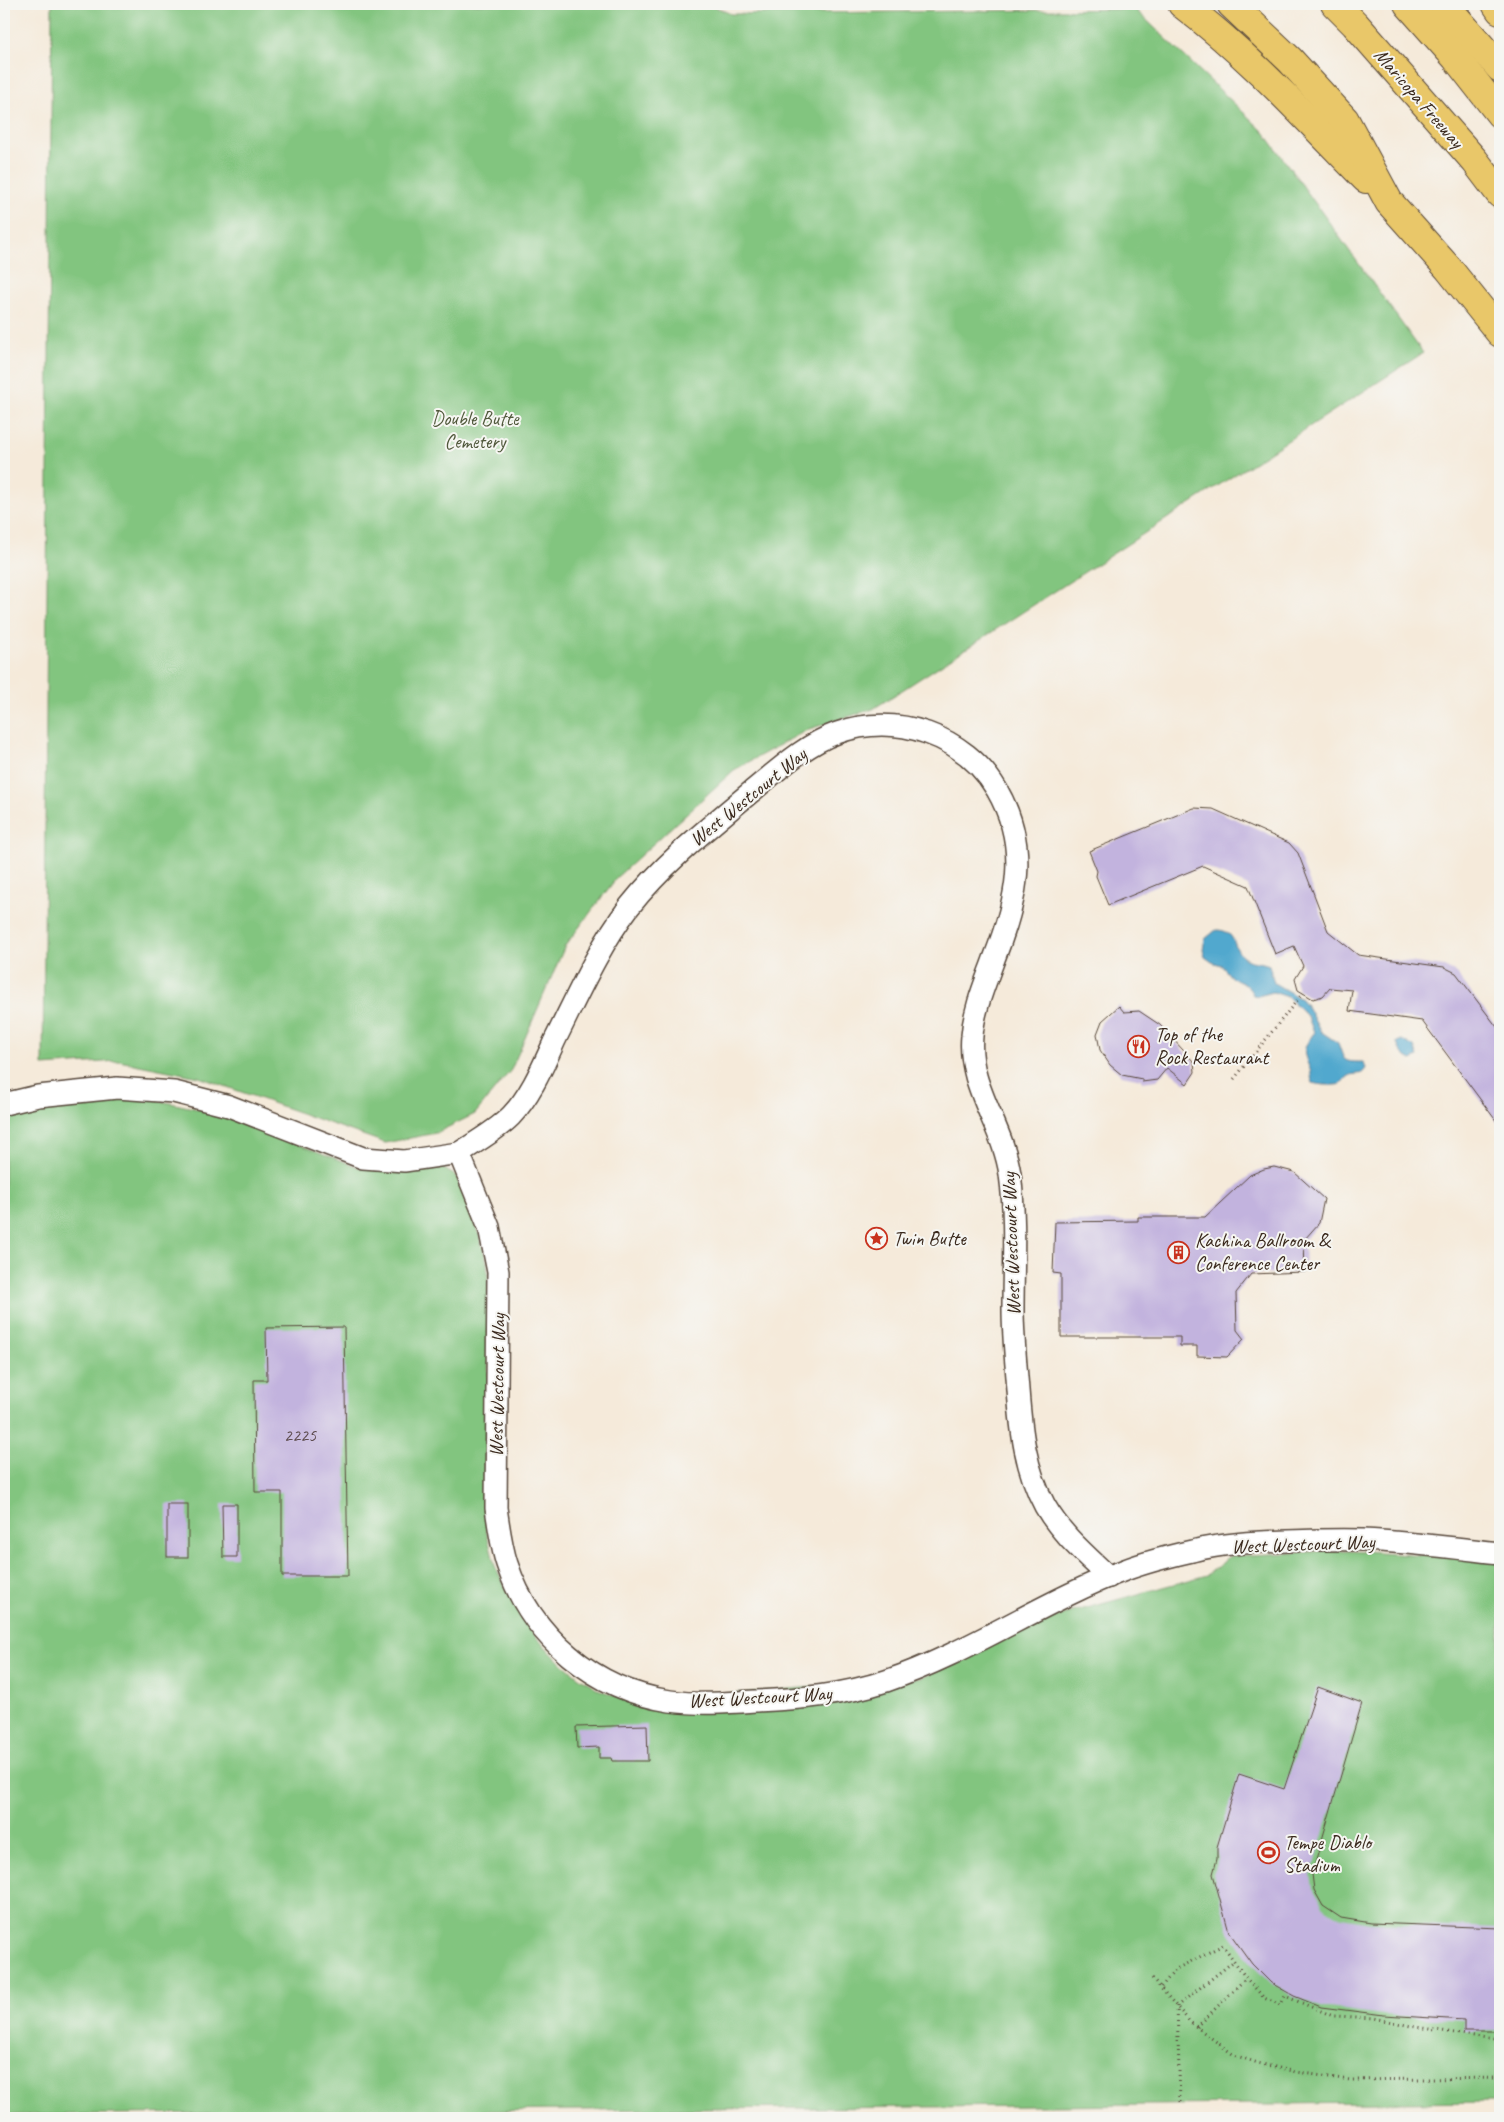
<svg xmlns="http://www.w3.org/2000/svg" width="1504" height="2122" viewBox="0 0 1504 2122" font-family="Caveat,sans-serif">
	<style>
		.green { fill: #82c57f; stroke: #5e784e }
		.water { fill: #51a8ce; stroke: #466976 }
		.building { fill: #c2b3de }
		.lines { fill: none; stroke-linecap: round; stroke-linejoin: round }
		.minor-casing { stroke: #57473a; stroke-width: 24 }
		.highway-casing { stroke: #57473a; stroke-width: 30 }
		.path { stroke: #57473a; stroke-width: 3; stroke-dasharray: 1 4; stroke-linecap: butt }
		.minor { stroke: #fff; stroke-width: 21 }
		.highway { stroke: #e9c769; stroke-width: 28 }
		.labels { text-anchor: middle; dominant-baseline: central; stroke-width: 4; stroke-linejoin: round; paint-order: stroke }
		.number-label { font-size: 18px; fill: #5d4c4e }
		.street-label { font-size: 20px; fill: #3b2a1e; stroke: #f6f6f2 }
		.park-label { font-size: 20px; fill: #50583b; stroke: #f6f6f2 }
		.poi-label { font-size: 20px; fill: #3b2a1e; stroke: #f6f6f2; text-anchor: start }
	</style>
	<rect width="100%" height="100%" fill="#f6f6f2"/>
	<filter id="ink" filterUnits="userSpaceOnUse"><feTurbulence type="fractalNoise" baseFrequency=".02" numOctaves="2"/><feDisplacementMap in="SourceGraphic" scale="10" xChannelSelector="R" yChannelSelector="G"/><feConvolveMatrix kernelMatrix="1 2 1 2 8 2 1 2 1" color-interpolation-filters="sRGB"/></filter>
	<filter id="wash" filterUnits="userSpaceOnUse"><feTurbulence type="fractalNoise" baseFrequency=".0096" numOctaves="4" result="noise"/><feDisplacementMap in="SourceGraphic" scale="20" xChannelSelector="R" yChannelSelector="G"/><feGaussianBlur stdDeviation="1.12" result="paint"/><feColorMatrix in="noise" values="0 0 0 0 0 0 0 0 0 0 0 0 0 0 0 0 0 1.4 0 .05"/><feComposite in="paint" operator="in"/></filter>
	<g filter="url(#wash)">
		<rect width="100%" height="100%" fill="#f5eada"/>
		<!-- green -->
		<g class="green">
			<polygon points="52,4 709,4 731,14 1135,9 1264,132 1423,353 873,709 809,729 734,770 618,876 565,946 511,1070 475,1114 436,1133 385,1143 199,1077 119,1061 43,1066"/>
			<polygon points="113,1098 147,1098 217,1113 358,1167 383,1171 442,1168 456,1176 477,1227 487,1262 489,1297 488,1396 484,1469 485,1511 487,1534 495,1566 519,1613 535,1636 559,1661 579,1677 600,1690 632,1702 921,1678 1051,1618 1207,1575 1231,1556 1349,1550 1500,1560 1500,2102 4,2115 4,1113"/>
		</g>
		<!-- water -->
		<g class="water">
			<path d="M 1216,930 C 1237,930 1231,946 1243,957 C 1250,963 1260,961 1269,965 L 1274,983 L 1301,999 L 1308,1008 L 1320,1031 L 1338,1043 C 1345,1061 1341,1062 1363,1062 L 1366,1068 C 1362,1077 1356,1072 1349,1076 C 1345,1078 1344,1083 1341,1084 C 1336,1086 1317,1085 1313,1083 C 1310,1078 1312,1072 1309,1067 C 1302,1050 1303,1048 1314,1033 L 1308,1017 L 1288,997 L 1273,992 L 1258,996 L 1253,995 L 1248,986 L 1232,978 L 1221,965 L 1212,962 L 1205,957 L 1203,949 L 1205,939 Z"/>
			<path d="M 1402,1040 L 1414,1047 L 1418,1057 L 1412,1060 C 1405,1058 1398,1050 1397,1042 Z"/>
		</g>
		<g id="blocks">
			<!-- building -->
			<g class="building">
				<polygon points="1194,808 1213,809 1289,843 1298,853 1328,931 1358,955 1444,967 1456,973 1500,1031 1500,1126 1422,1021 1349,1011 1352,990 1330,988 1323,996 1313,999 1298,990 1295,979 1303,966 1294,946 1275,954 1248,886 1203,866 1108,905 1096,876 1097,871 1089,851"/>
				<polygon points="1119,1006 1124,1012 1139,1011 1160,1025 1194,1062 1195,1072 1187,1084 1167,1068 1157,1080 1142,1082 1142,1079 1122,1075 1110,1065 1100,1050 1097,1034 1102,1021"/>
				<polygon points="1274,1167 1294,1172 1324,1199 1319,1223 1304,1240 1305,1272 1251,1274 1236,1293 1237,1330 1244,1339 1227,1357 1197,1356 1197,1346 1180,1346 1180,1337 1061,1337 1061,1274 1053,1273 1055,1222 1138,1221 1138,1217 1205,1217 1250,1175 1264,1169"/>
				<polygon points="344,1327 348,1576 282,1576 282,1492 255,1492 254,1380 267,1380 266,1328"/>
				<rect x="167" y="1504" width="21" height="53"/>
				<polygon points="222,1504 237,1504 237,1557 223,1557"/>
				<polygon points="1318,1687 1362,1703 1312,1874 1314,1890 1323,1906 1341,1918 1371,1923 1500,1928 1500,2031 1464,2031 1464,2020 1384,2015 1321,2007 1294,1996 1271,1983 1252,1964 1229,1932 1213,1874 1217,1859 1217,1847 1239,1774 1284,1789"/>
				<polygon points="647,1725 648,1761 612,1761 611,1758 599,1758 599,1747 577,1748 576,1727"/>
			</g>
		</g>
	</g>
	<g filter="url(#ink)">
		<use href="#blocks" fill-opacity="0" stroke="#57473a" stroke-width="1"/>
		<g class="lines">
			<defs>
				<g id="minor">
					<path d="M 4,1104 L 38,1096 L 117,1088 L 174,1092 L 229,1106 L 363,1158 L 404,1161 L 459,1153 L 489,1227 L 498,1272 L 496,1508 C 499,1527 501,1546 507,1564 C 531,1637 595,1690 670,1701 C 699,1705 727,1703 756,1701 C 801,1699 843,1695 886,1681 C 969,1653 1043,1601 1125,1570 C 1146,1562 1170,1556 1192,1551 C 1223,1543 1256,1542 1288,1541 C 1313,1540 1338,1539 1363,1540 C 1409,1542 1455,1548 1500,1553"/>
					<path d="M 459,1153 C 476,1142 496,1131 511,1116 C 531,1095 543,1066 555,1040 C 578,994 598,948 629,907 C 664,863 708,828 751,792 C 777,771 804,745 837,733 C 896,712 965,735 997,790 C 1030,847 1017,901 994,959 C 985,984 974,1009 972,1036 C 967,1086 1003,1125 1010,1174 C 1016,1218 1013,1265 1013,1310 C 1013,1336 1016,1363 1018,1390 C 1021,1430 1025,1469 1045,1506 C 1061,1534 1086,1555 1109,1577"/>
				</g>
				<g id="highway">
					<path d="M 1182,4 C 1249,55 1307,119 1366,179"/>
					<polyline points="1231,4 1290,60 1345,120 1389,202 1448,268 1500,333"/>
					<polyline points="1335,4 1355,24 1475,161 1500,194"/>
					<polyline points="1408,4 1456,58 1500,114"/>
					<polyline points="1444,4 1500,68"/>
					<polyline points="1496,4 1500,10"/>
				</g>
			</defs>
			<!-- minor casing -->
			<use href="#minor" class="minor-casing"/>
			<!-- highway casing -->
			<use href="#highway" class="highway-casing"/>
			<!-- path -->
			<g class="path">
				<polyline points="1234,1079 1303,993"/>
				<polyline points="1152,1978 1190,2022 1234,2055 1258,2063 1296,2072 1350,2080 1500,2078"/>
				<polyline points="1161,1987 1176,1969 1223,1945 1246,1978 1264,1998 1281,2005 1285,1996 1333,2016 1373,2018 1416,2027 1500,2040"/>
				<polyline points="1197,2027 1246,1978"/>
				<polyline points="1180,2102 1177,2006 1234,1961"/>
			</g>
			<!-- minor -->
			<use href="#minor" class="minor"/>
			<!-- highway -->
			<use href="#highway" class="highway"/>
		</g>
	</g>
	<!-- icons -->
	<defs>
		<symbol id="restaurant-ring" viewBox="-11 -11 22 22"><circle r="9.5" fill="#f6f6f2" stroke="#c8321e" stroke-width="1.5"/><path d="M-5-6h1v4h1v-4h1v4h1v-4h1v5L-1.5 .5V6h-2V.5L-5-1ZM5-6V6H3V1.5H1.5Q1.5-4 5-6Z" fill="#c8321e"/></symbol>
		<symbol id="sight-ring" viewBox="-11 -11 22 22"><circle r="9.5" fill="#f6f6f2" stroke="#c8321e" stroke-width="1.5"/><path d="M0-6L1.8-2.2L6-1.7L2.9 1.2L3.7 5.4L0 3.3L-3.7 5.4L-2.9 1.2L-6-1.7L-1.8-2.2Z" fill="#c8321e"/></symbol>
		<symbol id="building-ring" viewBox="-11 -11 22 22"><circle r="9.5" fill="#f6f6f2" stroke="#c8321e" stroke-width="1.5"/><path d="M-4-6H4V6H1V3H-1V6H-4ZM-2.5-4.3h1.7v1.8h-1.7ZM.8-4.3h1.7v1.8H.8ZM-2.5-1h1.7V.8h-1.7ZM.8-1h1.7V.8H.8Z" fill="#c8321e"/></symbol>
		<symbol id="stadium-ring" viewBox="-11 -11 22 22"><circle r="9.5" fill="#f6f6f2" stroke="#c8321e" stroke-width="1.5"/><path d="M0-5a6.5 5 0 1 0 0 10a6.5 5 0 1 0 0-10ZM-3.5-1.8h7v3.6h-7Z" fill="#c8321e"/></symbol>
	</defs>
	<g fill-rule="evenodd">
		<use href="#restaurant-ring" x="1126" y="1034" width="25" height="25"/>
		<use href="#sight-ring" x="864" y="1226" width="25" height="25"/>
		<use href="#building-ring" x="1166" y="1240" width="25" height="25"/>
		<use href="#stadium-ring" x="1256" y="1840" width="25" height="25"/>
	</g>
	<g class="labels">
		<!-- number labels -->
		<g class="number-label">
			<text x="300" y="1435">2225</text>
		</g>
		<!-- street labels -->
		<g class="street-label">
			<text transform="translate(1419 98) rotate(49)">Maricopa Freeway</text>
			<text transform="translate(748 797) rotate(-39)">West Westcourt Way</text>
			<text transform="translate(1011 1244) rotate(-92)">West Westcourt Way</text>
			<text transform="translate(497 1385) rotate(-89)">West Westcourt Way</text>
			<text transform="translate(1303 1544) rotate(-2)">West Westcourt Way</text>
			<text transform="translate(760 1697) rotate(-3)">West Westcourt Way</text>
		</g>
		<!-- park labels -->
		<g class="park-label">
			<text x="475" y="418">Double Butte<tspan x="475" dy="23">Cemetery</tspan></text>
		</g>
		<!-- poi labels -->
		<g class="poi-label">
			<text x="1155" y="1034">Top of the<tspan x="1155" dy="23">Rock Restaurant</tspan></text>
			<text x="893" y="1238">Twin Butte</text>
			<text x="1195" y="1240">Kachina Ballroom &amp;<tspan x="1195" dy="23">Conference Center</tspan></text>
			<text x="1284" y="1842">Tempe Diablo<tspan x="1284" dy="23">Stadium</tspan></text>
		</g>
	</g>
	<!-- margin -->
	<rect width="1504" height="2122" fill="none" stroke="#f6f6f2" stroke-width="20"/>
</svg>
